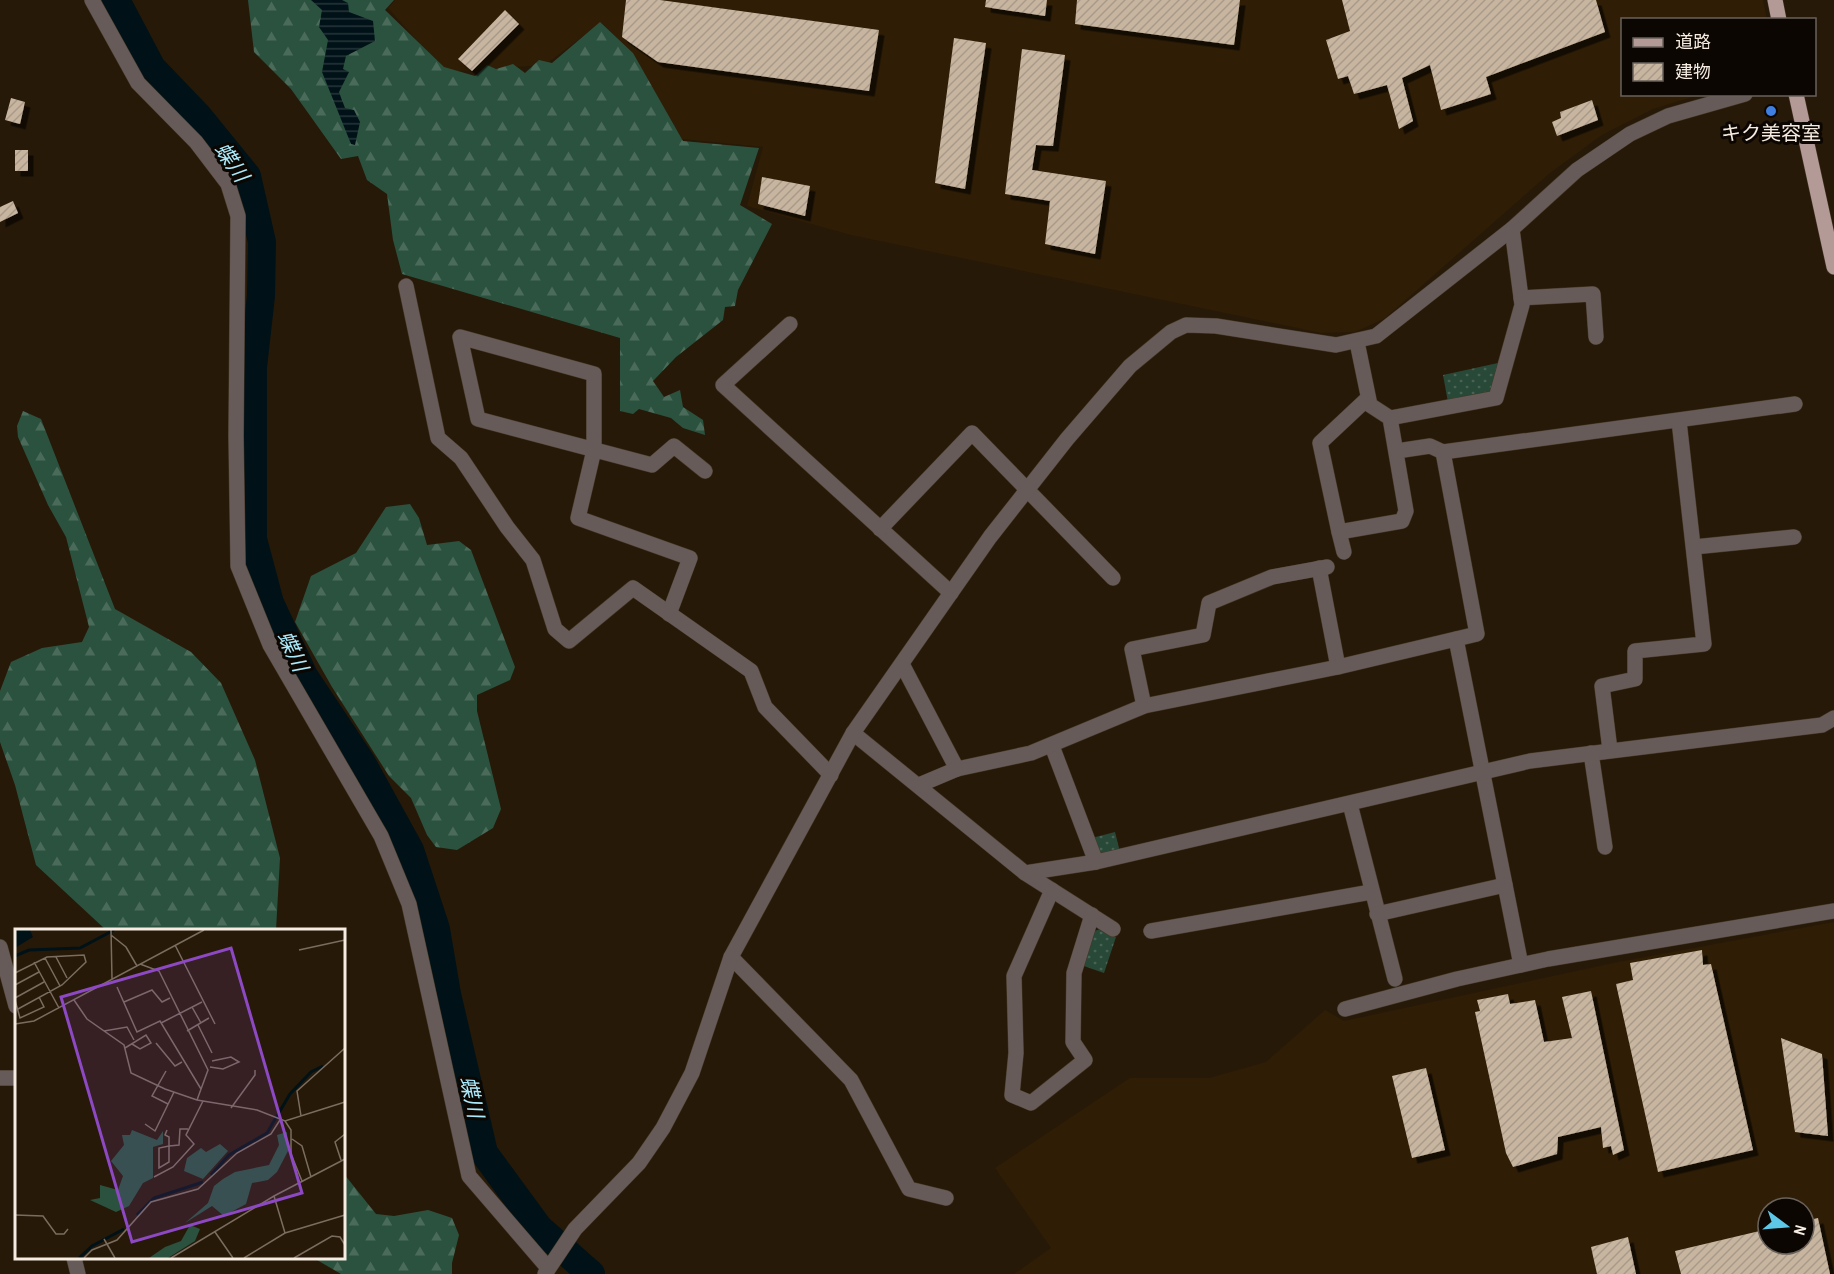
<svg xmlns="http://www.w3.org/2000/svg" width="1834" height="1274" viewBox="0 0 1834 1274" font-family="'Archivo Narrow','Noto Sans JP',sans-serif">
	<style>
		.built { fill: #2f1d05; fill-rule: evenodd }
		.forest { fill: url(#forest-firs) }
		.park { fill: url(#park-dots) }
		.water { fill: url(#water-rules) }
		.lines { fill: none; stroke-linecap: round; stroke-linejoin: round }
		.river { stroke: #001217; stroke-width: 28 }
		.building { fill: url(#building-hatch); filter: url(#shadow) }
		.minor-casing { stroke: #443726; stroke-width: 16 }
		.major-casing { stroke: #443726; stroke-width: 16 }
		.minor { stroke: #675b59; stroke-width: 15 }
		.major { stroke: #b49a97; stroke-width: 15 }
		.shop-dot { fill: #3f7fe0; stroke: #0b0602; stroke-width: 2 }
		.labels { text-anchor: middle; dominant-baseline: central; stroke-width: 6; stroke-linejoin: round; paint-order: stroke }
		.poi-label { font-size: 20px; fill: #f6ece1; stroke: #0b0602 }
		.water-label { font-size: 21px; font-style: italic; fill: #aaeafb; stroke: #0b0602 }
		.inset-river { fill: none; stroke: #001217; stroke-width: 3 }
		.inset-road { fill: none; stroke: #7a6d5f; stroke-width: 1.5 }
		.view { fill: #8d49c4; fill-opacity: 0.15; stroke: #8d49c4; stroke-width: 3 }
		.inset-edge { fill: none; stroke: #f6ece1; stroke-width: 3 }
	</style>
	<defs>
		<pattern id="forest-firs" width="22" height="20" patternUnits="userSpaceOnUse" patternTransform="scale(1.5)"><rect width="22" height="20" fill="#2b523f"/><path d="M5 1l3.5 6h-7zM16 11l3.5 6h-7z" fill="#4a6b5a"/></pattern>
		<pattern id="park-dots" width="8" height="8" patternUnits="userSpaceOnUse" patternTransform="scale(1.5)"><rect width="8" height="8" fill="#284938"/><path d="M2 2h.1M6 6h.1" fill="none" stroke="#486354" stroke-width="1.8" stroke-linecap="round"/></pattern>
		<pattern id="water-rules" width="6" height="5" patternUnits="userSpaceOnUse" patternTransform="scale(1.5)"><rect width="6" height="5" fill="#001217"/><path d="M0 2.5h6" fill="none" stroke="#263538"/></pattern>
		<pattern id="building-hatch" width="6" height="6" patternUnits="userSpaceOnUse" patternTransform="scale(1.5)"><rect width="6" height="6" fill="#c8b5a0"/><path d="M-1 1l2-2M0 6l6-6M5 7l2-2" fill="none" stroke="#a89a89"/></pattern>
		<filter id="shadow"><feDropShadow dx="5.5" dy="5.5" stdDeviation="0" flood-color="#0009"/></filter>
	</defs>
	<rect width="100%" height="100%" fill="#271908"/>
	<!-- built -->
	<g class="built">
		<polygon points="395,0 1763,0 1767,19 1622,20 1622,94 1699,95 1653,109 1602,135 1550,173 1384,319 1355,332 1321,333 851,235 747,206 763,147 682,139 631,51 601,23 545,65 445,72 388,8"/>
		<path d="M 1834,922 L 1834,1274 L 1014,1274 L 1051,1248 L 995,1168 L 1130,1078 L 1209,1078 L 1266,1062 L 1325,1010 L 1344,1021 L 1618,962 ZM 1768,1208 L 1804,1208 L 1804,1244 L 1768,1244 Z"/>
	</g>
	<!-- forest -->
	<g class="forest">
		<polygon points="248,0 394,0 385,10 444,67 475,76 487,65 496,69 513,64 525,73 539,60 552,63 600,22 633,53 683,141 759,148 740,205 772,224 738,290 735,306 725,307 723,320 676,357 653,381 664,397 680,390 683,407 703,420 705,435 683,428 671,418 639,409 633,414 620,411 620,338 402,274 393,240 387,194 367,180 358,156 341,159 291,89 254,52"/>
		<polygon points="23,411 41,419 115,609 191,652 221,683 255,760 280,858 276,930 106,930 36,865 15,785 0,742 0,691 11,662 42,648 82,642 89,627 66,537 48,505 18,437 17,426"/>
		<polygon points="410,504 419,518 427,545 459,541 471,550 515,667 510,680 477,695 477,711 501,809 493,828 457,850 436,847 427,835 411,798 389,776 332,687 295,622 311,576 356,553 386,507"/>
		<polygon points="344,1174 376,1214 394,1216 428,1210 452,1218 459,1235 452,1263 452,1274 341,1274 317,1260 316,1258 344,1258"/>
	</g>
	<!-- park -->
	<g class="park">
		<polygon points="1498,363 1494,387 1490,394 1448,402 1443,375"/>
		<polygon points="1115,832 1121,856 1096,862 1088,839"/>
		<polygon points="1100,929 1116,937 1104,973 1081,965 1092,932"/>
	</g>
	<!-- water -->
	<polygon class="water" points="311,0 342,0 348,3 349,12 373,21 375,41 346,56 343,69 349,72 339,92 345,108 354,110 360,122 355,145 351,144 322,72 328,40 319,27 322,10"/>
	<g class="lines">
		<!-- river -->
		<polyline class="river" points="116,0 152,68 199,117 247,176 262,242 261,296 253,367 253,539 270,603 304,676 362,763 410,850 436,929 447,994 484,1153 539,1228 591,1274"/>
	</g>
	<!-- building -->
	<g class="building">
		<polygon points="626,0 660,0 879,30 869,91 658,62 622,37"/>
		<polygon points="986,0 1047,0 1045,16 985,7"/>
		<polygon points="1077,0 1240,0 1234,45 1075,24"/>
		<polygon points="1342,0 1596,0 1605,32 1486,77 1491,94 1441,110 1430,65 1402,78 1413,121 1399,129 1387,85 1354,94 1348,76 1338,79 1326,40 1350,31"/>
		<polygon points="505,10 519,24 472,71 458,59"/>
		<polygon points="954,38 986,43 965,189 935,183"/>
		<polygon points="1022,49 1065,55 1053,146 1036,145 1032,170 1106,181 1095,254 1045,244 1050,201 1005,194"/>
		<polygon points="11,98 25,102 20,124 5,120"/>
		<polygon points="1592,100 1598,120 1557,136 1552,122 1561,118 1560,112"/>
		<rect x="15" y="150" width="13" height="21"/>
		<polygon points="762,177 810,186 805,216 758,204"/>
		<polygon points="13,201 18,213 0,222 0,207"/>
		<polygon points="1702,950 1703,965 1711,964 1753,1150 1658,1172 1616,984 1633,980 1630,963"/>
		<polygon points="1591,991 1624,1150 1613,1155 1611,1146 1603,1148 1601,1127 1558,1137 1557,1154 1513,1167 1506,1153 1475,1012 1480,1011 1477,1000 1508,994 1510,1004 1535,1000 1544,1042 1572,1038 1562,997"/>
		<polygon points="1781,1038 1822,1054 1828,1136 1795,1132"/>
		<polygon points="1426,1068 1445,1150 1412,1158 1392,1076"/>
		<polygon points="1818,1218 1830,1274 1681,1274 1675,1251 1768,1229 1768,1244 1804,1244 1804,1221"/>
		<polygon points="1628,1237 1636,1274 1597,1274 1591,1247"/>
	</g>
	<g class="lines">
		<defs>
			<g id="minor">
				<polyline points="92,0 138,83 196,142 228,184 238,216 236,436 238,566 270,645 381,836 409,904 469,1176 548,1268"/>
				<polyline points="406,286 438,438 461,458 507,527 533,560 555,629 569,641 633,588 751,671 765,707 831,775"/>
				<polyline points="1521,298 1593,294 1596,337"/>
				<polyline points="790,324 723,385 951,593"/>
				<polyline points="1357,342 1370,405 1390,418 1406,511 1402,521 1339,532 1320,443 1368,398"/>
				<polyline points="1390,418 1496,398 1522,305 1512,229"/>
				<polyline points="1397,451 1430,446 1443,452"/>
				<polyline points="880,529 972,433 1113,578"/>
				<polyline points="1339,532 1344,552"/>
				<polyline points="1694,547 1794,537"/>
				<polyline points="1319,568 1338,667"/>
				<polyline points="669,614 690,558 578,518 594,450 594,374 460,337 478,419 652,465 674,446 705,471"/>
				<polyline points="1456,639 1521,965"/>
				<polyline points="902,664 957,769"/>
				<polyline points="1144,706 1132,649 1203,635 1209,603 1272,577 1327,567"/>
				<polyline points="853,733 1025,873 1096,862 1530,761 1822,725 1834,718"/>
				<polyline points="1052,746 1096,862"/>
				<polyline points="1610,750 1602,686 1635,679 1635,651 1704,644 1679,421"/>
				<polyline points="1591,753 1605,847"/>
				<polyline points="919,785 957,769 1031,753 1144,706 1338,667 1477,634 1443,452 1795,404"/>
				<polyline points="1350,804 1395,979"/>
				<polyline points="1025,873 1113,929"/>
				<polyline points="1052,890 1014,976 1016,1053 1012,1095 1031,1103 1085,1060 1073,1042 1074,973 1092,915"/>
				<polyline points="1377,914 1505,885"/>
				<polyline points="1151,931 1371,892"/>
				<polyline points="0,947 16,1006"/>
				<polyline points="731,957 851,1080 909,1189 946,1198"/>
				<polyline points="1345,1009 1457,979 1548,959 1834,911"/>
				<polyline points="0,1078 16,1078"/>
				<polyline points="74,1258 78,1274"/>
				<polyline points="545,1274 575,1229 639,1163 663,1128 692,1073 731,957 853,733 990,537 1067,439 1130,366 1171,332 1186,325 1216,326 1336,345 1376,336 1512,229 1577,170 1630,134 1668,116 1745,94"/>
			</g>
			<g id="major">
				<polyline points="1775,0 1779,20"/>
				<polyline points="1796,94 1834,267"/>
			</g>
		</defs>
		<!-- minor casing -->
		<use href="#minor" class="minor-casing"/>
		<!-- major casing -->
		<use href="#major" class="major-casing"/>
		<!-- minor -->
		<use href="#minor" class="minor"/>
		<!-- major -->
		<use href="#major" class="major"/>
	</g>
	<!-- markers -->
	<circle class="shop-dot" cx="1771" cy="111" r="6"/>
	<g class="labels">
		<!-- poi labels -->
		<g class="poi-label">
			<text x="1771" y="132">キク美容室</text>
		</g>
		<!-- water labels -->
		<g class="water-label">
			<text transform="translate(232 162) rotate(56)">蝶川</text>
			<text transform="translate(293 651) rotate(65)">蝶川</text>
			<text transform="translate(472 1097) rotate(78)">蝶川</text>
		</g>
	</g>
	<!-- overview -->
	<g transform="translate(15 929)">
		<rect width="330" height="330" fill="#271908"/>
		<path d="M 117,201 L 142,211 L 148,202 L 148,215 L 138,218 L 138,249 L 128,254 L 114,277 L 101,283 L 75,271 L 85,269 L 85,256 L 103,261 L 108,247 L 96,232 L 109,216 L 107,206 L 115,206 ZM 272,203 L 273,222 L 262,243 L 253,251 L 237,254 L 231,275 L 209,287 L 197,277 L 170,294 L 193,274 L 199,257 L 208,250 L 220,243 L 254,236 L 264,216 L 262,206 ZM 205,215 L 213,222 L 188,250 L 169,242 L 172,229 L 186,219 L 191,223 ZM 175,296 L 185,300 L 180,312 L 153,329 L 134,329 L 150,318 L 166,312 Z" fill="#2b523f"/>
		<path d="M 0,1 L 15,1 L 18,8 L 0,19 Z" fill="#001217"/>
		<path class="inset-river" d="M 0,27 L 14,21 L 65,19 L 99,1M 196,246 L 214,226 L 252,204 L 275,165 L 296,143 L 308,137M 122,286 L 139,269 L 188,253M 64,329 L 77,317 L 109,300"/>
		<path class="inset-road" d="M 96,1 L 97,50M 96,6 L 111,18 L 122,37M 160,16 L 200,95M 284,21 L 330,11M 41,28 L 52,49M 30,29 L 45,57M 19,33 L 44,79M 125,35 L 144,42 L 193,141 L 182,171M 0,44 L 32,28 L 69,26 L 71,33 L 47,56 L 3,80M 0,56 L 24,43M 102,58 L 122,103 L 145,92 L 186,160M 0,69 L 29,53M 0,71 L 5,89 L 29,78 L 24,68M 59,71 L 72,90 L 109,116 L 116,144 L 150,160 L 182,171 L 242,181 L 270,192 L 330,173M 109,73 L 137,61 L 147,73 L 155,69M 177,78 L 186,94M 146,94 L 187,73M 0,95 L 19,92 L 189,1M 183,96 L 197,124M 89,102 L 112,98 L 119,111M 172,102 L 194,89M 141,114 L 160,137 L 167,133M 110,119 L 131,106 L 136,114 L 125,120 L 117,115M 195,138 L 208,140 L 224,133 L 216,128 L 197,132M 151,142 L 137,167 L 153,175M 216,179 L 240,146 L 240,141M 286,187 L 282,162 L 330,119M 270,192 L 276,201 L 276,225 L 287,252M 130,195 L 140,202 L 159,163M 152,201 L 150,206 L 154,208 L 154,233 L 144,239 L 144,219 L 154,217 L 164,216 L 165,200 L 173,200M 277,210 L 287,217 L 296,248M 326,231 L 320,213 L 330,205M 139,248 L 158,238 L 179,215 L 171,206 L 188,172M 259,267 L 270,304M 0,286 L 28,287 L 41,305 L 49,305 L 53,300M 200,303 L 218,329M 89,310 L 100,329M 69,329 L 77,321 L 102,311 L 136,273 L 183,260 L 222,224 L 256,205 L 265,191M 156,329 L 259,267 L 330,230M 229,329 L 270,304 L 330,286M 279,329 L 317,307 L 325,308 L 330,316"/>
		<path class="view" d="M 216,19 L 287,264 L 117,313 L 46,68 Z"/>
		<rect width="330" height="330" class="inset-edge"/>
	</g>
	<!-- legend -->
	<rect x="1621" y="18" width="195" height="78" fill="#0b0602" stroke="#69625b" stroke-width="1.5"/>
	<rect x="1633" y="38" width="30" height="9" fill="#b49a97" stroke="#69625b" stroke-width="1.5"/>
	<text x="1675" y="48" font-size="18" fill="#f6ece1">道路</text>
	<rect x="1633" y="63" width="30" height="18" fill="url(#building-hatch)" stroke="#69625b" stroke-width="1.5"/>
	<text x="1675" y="78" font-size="18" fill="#f6ece1">建物</text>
	<!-- north arrow -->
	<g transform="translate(1786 1226) rotate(106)"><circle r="28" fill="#0b0602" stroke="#69625b" stroke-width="1.5"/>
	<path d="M0-4.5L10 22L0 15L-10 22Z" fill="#5cc7e7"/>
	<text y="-9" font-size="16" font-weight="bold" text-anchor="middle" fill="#f6ece1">N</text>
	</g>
</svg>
